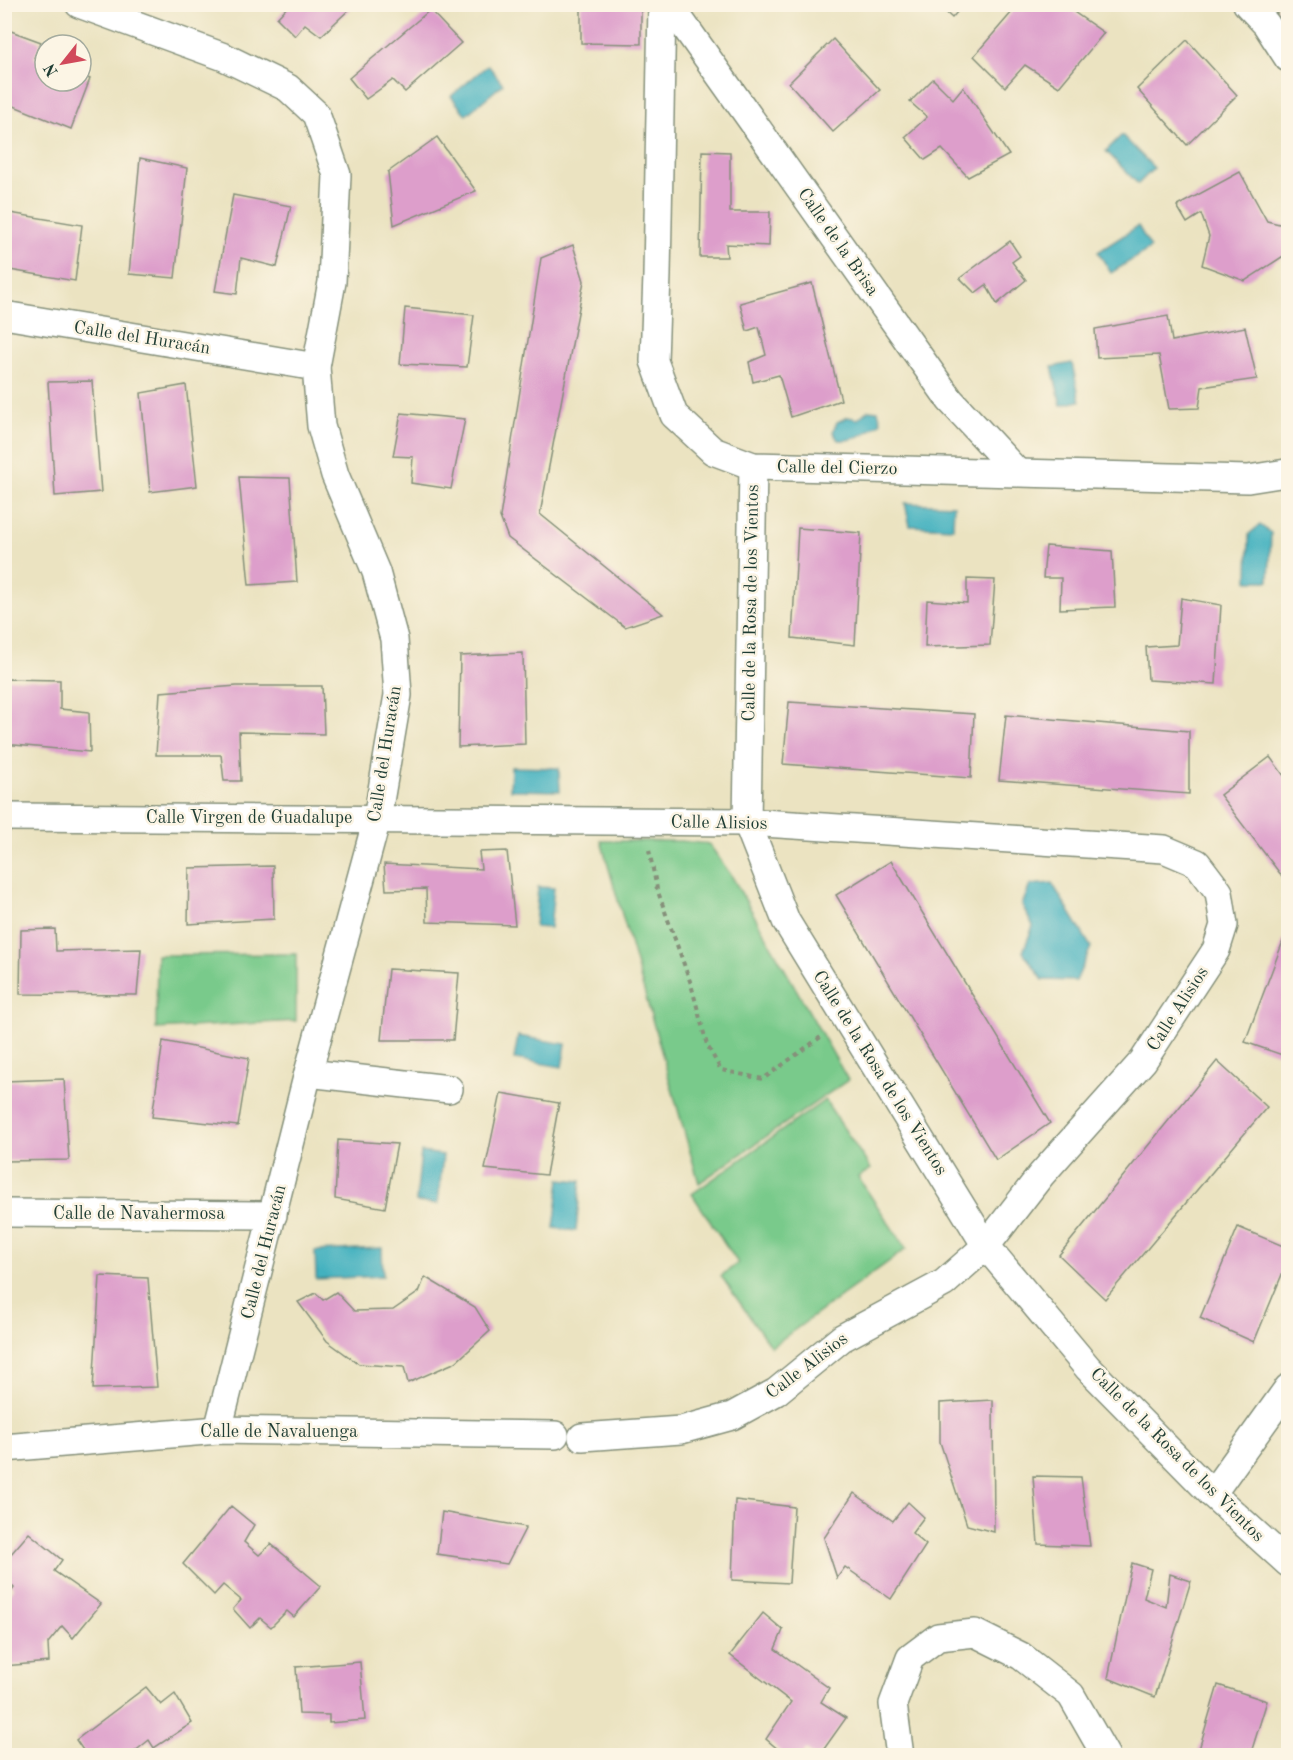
<svg xmlns="http://www.w3.org/2000/svg" width="1293" height="1760" viewBox="0 0 1293 1760" font-family="'Old Standard TT',serif">
	<style>
		.green { fill: #79ca8b; stroke: #4c8460; stroke-width: 1.5 }
		.water { fill: #43b1bf; stroke: #31777a; stroke-width: 1.5 }
		.building { fill: #dd9ecb }
		.lines { fill: none; stroke-linecap: round; stroke-linejoin: round }
		.street-casing { stroke: #85907a; stroke-width: 30 }
		.path { stroke: #85907a; stroke-width: 4; stroke-dasharray: 4.5 4.5; stroke-linecap: butt }
		.street { stroke: #fff; stroke-width: 27 }
		.labels { text-anchor: middle; dominant-baseline: central; stroke-width: 5; stroke-linejoin: round; paint-order: stroke }
		.street-label { font-size: 18px; fill: #1f3d34; stroke: #fcf5e5 }
	</style>
	<rect width="100%" height="100%" fill="#fcf5e5"/>
	<filter id="ink" filterUnits="userSpaceOnUse"><feTurbulence type="fractalNoise" baseFrequency=".0167" numOctaves="2"/><feDisplacementMap in="SourceGraphic" scale="12" xChannelSelector="R" yChannelSelector="G"/><feConvolveMatrix kernelMatrix="1 2 1 2 8 2 1 2 1" color-interpolation-filters="sRGB"/></filter>
	<filter id="wash" filterUnits="userSpaceOnUse"><feTurbulence type="fractalNoise" baseFrequency=".008" numOctaves="4" result="noise"/><feDisplacementMap in="SourceGraphic" scale="24" xChannelSelector="R" yChannelSelector="G"/><feGaussianBlur stdDeviation="1.35" result="paint"/><feColorMatrix in="noise" values="0 0 0 0 0 0 0 0 0 0 0 0 0 0 0 0 0 1.4 0 .05"/><feComposite in="paint" operator="in"/></filter>
	<g filter="url(#wash)">
		<rect width="100%" height="100%" fill="#ebe3c1"/>
		<!-- green -->
		<g class="green">
			<polygon points="601,841 681,841 709,844 731,875 848,1080 699,1183"/>
			<polygon points="296,954 296,1021 156,1029 157,955"/>
			<polygon points="825,1100 871,1169 858,1177 906,1249 771,1347 721,1276 738,1263 692,1194"/>
		</g>
		<!-- water -->
		<g class="water">
			<polygon points="488,65 503,84 466,115 451,96"/>
			<polygon points="1122,135 1154,168 1138,184 1106,151"/>
			<polygon points="1138,226 1151,248 1111,273 1098,252"/>
			<polygon points="1072,363 1080,401 1061,405 1052,367"/>
			<path d="M 868,410 L 878,411 L 881,422 C 869,432 854,442 838,440 L 833,432 L 837,422 L 848,417 L 858,419 Z"/>
			<polygon points="905,503 954,505 953,528 910,526"/>
			<polygon points="1260,525 1271,533 1269,581 1248,581 1249,534"/>
			<polygon points="511,767 559,768 560,791 510,790"/>
			<polygon points="1052,883 1091,947 1076,981 1043,980 1023,952 1033,926 1022,905 1030,885"/>
			<polygon points="538,887 554,888 550,928 535,927"/>
			<polygon points="518,1036 566,1044 562,1067 514,1059"/>
			<polygon points="421,1152 443,1155 438,1204 416,1202"/>
			<polygon points="560,1179 581,1181 576,1231 554,1228"/>
			<polygon points="382,1248 383,1276 316,1279 315,1251"/>
		</g>
		<g id="blocks">
			<!-- building -->
			<g class="building">
				<polygon points="290,4 355,4 321,36 305,24 295,36 277,18"/>
				<polygon points="581,4 641,4 641,44 581,43"/>
				<polygon points="937,4 964,4 952,18"/>
				<polygon points="1019,4 1080,4 1074,12 1104,33 1059,87 1025,65 1005,87 974,56"/>
				<polygon points="1279,4 1288,4 1288,19 1276,18"/>
				<polygon points="430,10 461,43 405,92 393,80 366,99 349,78"/>
				<polygon points="11,31 41,42 34,58 45,62 45,81 81,81 81,75 90,79 71,129 4,102 4,45"/>
				<polygon points="833,39 880,90 833,132 789,83"/>
				<polygon points="1187,40 1237,95 1187,145 1137,89"/>
				<polygon points="933,79 953,99 963,87 1009,155 968,177 942,149 925,160 905,137 927,117 910,102"/>
				<polygon points="437,137 476,191 394,225 388,172"/>
				<polygon points="702,151 730,152 730,212 770,212 769,246 726,244 727,257 700,257"/>
				<polygon points="140,158 187,168 175,278 129,274"/>
				<polygon points="1240,172 1267,221 1288,226 1288,253 1245,281 1202,265 1209,236 1201,214 1187,223 1177,206"/>
				<polygon points="233,195 291,206 277,267 241,258 237,294 215,291"/>
				<polygon points="4,212 82,225 75,281 4,269"/>
				<polygon points="1010,241 1020,256 1012,262 1026,280 997,304 986,285 975,293 960,278"/>
				<polygon points="573,245 584,281 540,514 663,614 625,627 508,538 500,517 541,258"/>
				<polygon points="812,283 841,400 791,417 779,375 753,382 749,362 766,355 759,327 747,331 740,303"/>
				<polygon points="405,308 474,315 467,367 400,364"/>
				<polygon points="1168,316 1172,341 1245,327 1257,379 1202,387 1199,408 1169,409 1159,355 1097,358 1095,329"/>
				<polygon points="92,381 101,492 55,496 48,382"/>
				<polygon points="186,385 197,486 150,492 141,393"/>
				<polygon points="401,413 465,419 451,489 411,483 413,457 393,456"/>
				<polygon points="239,477 290,478 297,582 249,585"/>
				<polygon points="798,528 861,533 855,645 792,638"/>
				<polygon points="1046,546 1112,551 1115,607 1060,609 1061,578 1043,578"/>
				<polygon points="967,579 995,580 990,645 925,647 927,600 967,603"/>
				<polygon points="1181,598 1221,605 1216,684 1148,680 1146,647 1177,645"/>
				<polygon points="523,653 525,744 458,747 460,656"/>
				<polygon points="1288,654 1288,667 1282,658"/>
				<polygon points="4,679 60,680 60,709 89,712 90,752 4,744"/>
				<polygon points="237,686 322,686 324,734 239,732 241,781 224,781 221,755 156,755 160,692"/>
				<polygon points="789,702 974,714 971,778 783,764"/>
				<polygon points="1006,715 1189,731 1189,794 999,780"/>
				<polygon points="1270,757 1288,781 1288,884 1220,795"/>
				<polygon points="507,851 515,925 427,922 426,889 386,890 384,864 481,869 479,852"/>
				<polygon points="891,861 1050,1123 996,1160 836,895"/>
				<polygon points="273,866 274,919 188,924 189,868"/>
				<polygon points="1288,928 1288,1057 1245,1042"/>
				<polygon points="55,929 56,951 141,949 137,995 20,994 21,930"/>
				<polygon points="388,969 459,973 453,1040 381,1040"/>
				<polygon points="163,1041 249,1058 238,1126 152,1117"/>
				<polygon points="1217,1061 1267,1107 1105,1299 1059,1255"/>
				<polygon points="64,1079 69,1160 4,1161 4,1081"/>
				<polygon points="501,1093 559,1103 546,1175 485,1169"/>
				<polygon points="338,1140 397,1144 385,1208 335,1199"/>
				<polygon points="1238,1227 1288,1248 1288,1260 1254,1342 1200,1318"/>
				<polygon points="100,1276 148,1278 157,1387 93,1389"/>
				<polygon points="425,1277 475,1307 490,1331 456,1362 408,1383 404,1367 359,1364 327,1341 298,1302 316,1293 323,1300 336,1292 354,1311 393,1310 419,1292"/>
				<polygon points="993,1400 994,1532 967,1525 940,1442 940,1403"/>
				<polygon points="1033,1476 1081,1477 1090,1546 1038,1544"/>
				<polygon points="854,1493 893,1521 908,1502 924,1517 912,1533 926,1545 891,1599 845,1567 837,1578 824,1538"/>
				<polygon points="735,1500 794,1507 789,1583 732,1580"/>
				<polygon points="231,1506 254,1525 244,1542 259,1555 271,1544 321,1586 294,1617 287,1611 271,1627 260,1618 250,1628 233,1609 241,1600 223,1585 214,1595 183,1564"/>
				<polygon points="442,1512 526,1527 507,1564 437,1554"/>
				<polygon points="29,1533 62,1560 54,1571 101,1604 73,1638 62,1626 48,1643 49,1662 4,1666 5,1600 14,1588 4,1577 4,1562"/>
				<polygon points="1132,1563 1151,1569 1144,1598 1166,1607 1170,1574 1191,1581 1155,1697 1108,1678"/>
				<polygon points="763,1613 783,1630 775,1649 829,1688 821,1702 846,1718 819,1756 813,1756 806,1749 802,1756 786,1756 766,1739 791,1702 730,1655"/>
				<polygon points="360,1662 365,1720 329,1723 329,1715 299,1714 296,1667"/>
				<polygon points="1218,1685 1267,1701 1250,1756 1197,1756"/>
				<polygon points="146,1687 161,1705 175,1694 192,1723 154,1748 149,1740 129,1756 87,1756 76,1740"/>
			</g>
		</g>
	</g>
	<g filter="url(#ink)">
		<use href="#blocks" fill-opacity="0" stroke="#85907a" stroke-width="1.5"/>
		<g class="lines">
			<defs>
				<g id="street">
					<polyline points="79,4 224,57 288,88 316,114 337,175 332,282 316,367 321,426 335,475 376,572 394,639 398,695 377,819 308,1073 218,1430"/>
					<polyline points="662,4 657,275 654,361 674,415 713,451 753,466 1248,479 1286,473"/>
					<polyline points="669,4 950,400 1017,472"/>
					<polyline points="1247,4 1266,24 1288,58"/>
					<polyline points="4,315 316,367"/>
					<polyline points="753,466 747,822 786,921 986,1246 1088,1368 1212,1494 1288,1563"/>
					<polyline points="4,817 747,822 1164,849 1197,863 1219,892 1224,925 1216,950 1143,1061 1041,1175 986,1246 944,1283 842,1338 776,1392 732,1416 681,1430 582,1437"/>
					<polyline points="308,1073 449,1089"/>
					<polyline points="4,1213 273,1215"/>
					<polyline points="4,1448 218,1430 555,1435"/>
					<polyline points="1212,1494 1288,1388"/>
					<polyline points="900,1756 893,1704 910,1658 938,1637 975,1633 1021,1656 1071,1695 1106,1756"/>
				</g>
			</defs>
			<!-- street casing -->
			<use href="#street" class="street-casing"/>
			<!-- path -->
			<polyline class="path" points="649,850 657,889 691,984 707,1045 721,1070 763,1079 822,1036"/>
			<!-- street -->
			<use href="#street" class="street"/>
		</g>
	</g>
	<g class="labels">
		<!-- street labels -->
		<g class="street-label">
			<text transform="translate(838 242) rotate(55)">Calle de la Brisa</text>
			<text transform="translate(142 338) rotate(9)">Calle del Huracán</text>
			<text transform="translate(837 468) rotate(1)">Calle del Cierzo</text>
			<text transform="translate(751 603) rotate(-89)">Calle de la Rosa de los Vientos</text>
			<text transform="translate(385 754) rotate(-81)">Calle del Huracán</text>
			<text x="249" y="818">Calle Virgen de Guadalupe</text>
			<text transform="translate(719 823) rotate(1)">Calle Alisios</text>
			<text transform="translate(1178 1009) rotate(-57)">Calle Alisios</text>
			<text transform="translate(880 1073) rotate(58)">Calle de la Rosa de los Vientos</text>
			<text x="139" y="1214">Calle de Navahermosa</text>
			<text transform="translate(264 1252) rotate(-76)">Calle del Huracán</text>
			<text transform="translate(807 1366) rotate(-37)">Calle Alisios</text>
			<text x="279" y="1432">Calle de Navaluenga</text>
			<text transform="translate(1177 1455) rotate(45)">Calle de la Rosa de los Vientos</text>
		</g>
	</g>
	<!-- margin -->
	<rect width="1293" height="1760" fill="none" stroke="#fcf5e5" stroke-width="24"/>
	<!-- north arrow -->
	<g transform="translate(63 63) rotate(239)"><circle r="28" fill="#fcf5e5" stroke="#a4ab9e" stroke-width="1.5"/>
	<path d="M0-4.5L10 22L0 15L-10 22Z" fill="#d1495b"/>
	<text y="-9" font-size="16" font-weight="bold" text-anchor="middle" fill="#1f3d34">N</text>
	</g>
</svg>
